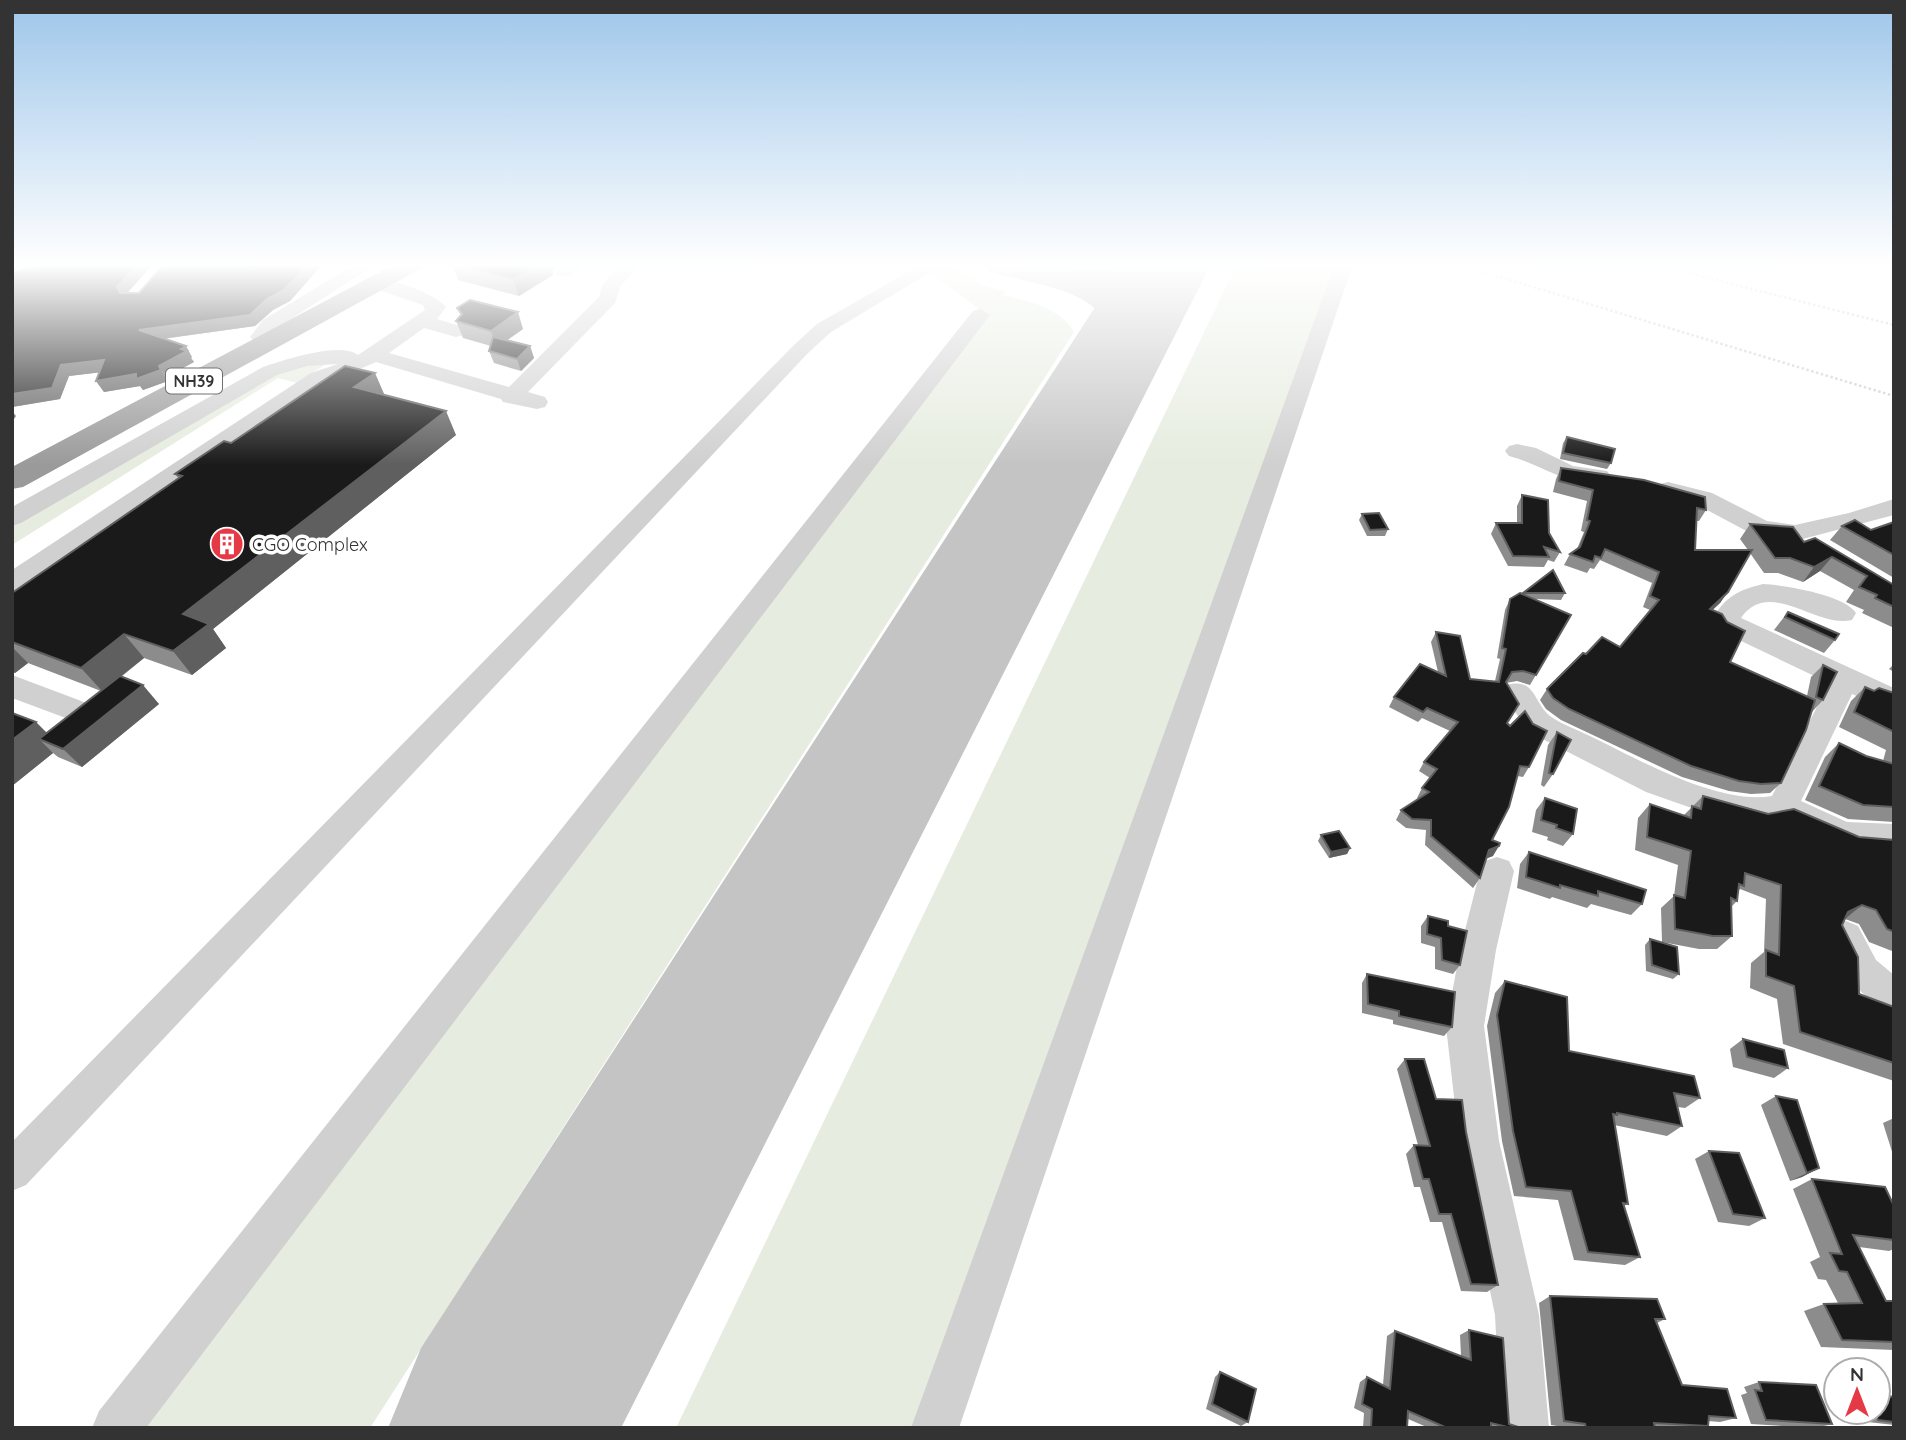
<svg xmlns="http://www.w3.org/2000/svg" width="1906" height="1440" viewBox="0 0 1906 1440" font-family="Quicksand,sans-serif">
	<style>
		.green { fill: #e6ecdf }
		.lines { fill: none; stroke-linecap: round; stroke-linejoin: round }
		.taxiway { fill: #c4c4c4; fill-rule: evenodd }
		.runway { fill: #c4c4c4; fill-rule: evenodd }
		.path { stroke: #cdcdcd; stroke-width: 2.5; stroke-dasharray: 2.5 2.5; stroke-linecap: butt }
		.minor { fill: #d0d0d0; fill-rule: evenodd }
		.highway { fill: #9a9a9a; fill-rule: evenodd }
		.wall { fill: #8c8c8c }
		.shaded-wall { fill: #5f5f5f }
		.building { fill: #1a1a1a; stroke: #5f5f5f; stroke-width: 2 }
		.labels { text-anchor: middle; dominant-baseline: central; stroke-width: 7; stroke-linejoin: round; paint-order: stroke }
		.shield { fill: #fff; stroke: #707070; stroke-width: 2 }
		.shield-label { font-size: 16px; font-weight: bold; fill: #333 }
		.poi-label { font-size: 18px; fill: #333; stroke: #fff; text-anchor: start }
	</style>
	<rect width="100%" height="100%" fill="#fff"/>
	<!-- green -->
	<g class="green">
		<path d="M 940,264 L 948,264 L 980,284 L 1006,292 L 1002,295 C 1028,301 1060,307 1074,332 L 370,1428 L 118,1428 L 985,313 L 927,271 Z"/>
		<polygon points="1237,264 1337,264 932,1428 676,1428"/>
		<polygon points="326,364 297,383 278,378 12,545 12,524 275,374 297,366"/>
	</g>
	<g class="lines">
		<!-- taxiway -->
		<path class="taxiway" d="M 984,264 C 1022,260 1059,269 1097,268 C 1124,268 1150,261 1177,264 C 1165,282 1136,286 1115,288 L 1130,301 L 1150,327 L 1144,335 C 1111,343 1112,319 1088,303 C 1060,284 1021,282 989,271 Z"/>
		<!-- runway -->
		<polygon class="runway" points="1123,264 1211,264 621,1428 388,1428 421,1348"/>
		<!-- path -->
		<g class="path">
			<polyline points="1457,264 1894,396"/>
			<polyline points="1653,264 1894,325"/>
		</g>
		<!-- minor -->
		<g class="minor">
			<polygon points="355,264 376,264 277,328 271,336 276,342 273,346 266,348 259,346 250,337 263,320"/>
			<polygon points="564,264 585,264 571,276 557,276 555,272"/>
			<path d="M 621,264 L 640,264 L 620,287 L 615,303 L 528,392 L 545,397 L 548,402 L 545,407 L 537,409 L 503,402 L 501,399 L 376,362 L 327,383 L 21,589 L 12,592 L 12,570 L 311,373 L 338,364 L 307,366 L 277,375 L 21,523 L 12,526 L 12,507 L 263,367 C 284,360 340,341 358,355 L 425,310 L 423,305 L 370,287 L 368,283 L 370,279 C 386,275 436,294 446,307 L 437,319 L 463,327 L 466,331 L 463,335 L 456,337 L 424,328 L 389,353 L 509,387 L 599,297 L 602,286 Z"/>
			<polygon points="922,264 944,264 831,332 808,353 26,1185 12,1191 12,1142 794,345 817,324"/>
			<polygon points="1335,264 1353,264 959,1428 911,1428"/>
			<polygon points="980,309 990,315 987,319 146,1428 92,1428 99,1411 973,311"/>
			<path d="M 1517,444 L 1536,448 L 1573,466 L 1607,471 L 1611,476 L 1607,481 C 1571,490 1542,464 1509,456 L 1505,451 L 1509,446 Z"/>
			<polygon points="1668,482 1712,493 1767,521 1795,525 1849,513 1894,499 1894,515 1795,541 1752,534 1694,503 1660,494 1656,489 1660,484"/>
			<path d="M 1763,584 C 1784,585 1845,595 1856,613 L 1852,620 C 1817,629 1769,577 1741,618 L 1894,688 L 1894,712 L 1852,694 L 1801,801 L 1847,822 L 1894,824 L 1894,852 L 1844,848 L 1780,820 L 1755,825 L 1703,812 L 1646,792 L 1529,732 L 1502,693 L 1507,685 C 1535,677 1533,702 1550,716 C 1562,725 1581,731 1594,738 C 1641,761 1719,805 1772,796 L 1829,683 L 1720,631 L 1713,618 C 1726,596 1739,590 1763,584 Z"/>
			<polygon points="12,675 92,705 97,713 92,721 82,724 12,698"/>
			<polygon points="1497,857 1509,861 1514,871 1496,950 1484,1026 1499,1141 1539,1315 1549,1428 1501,1428 1495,1315 1459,1141 1446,1026 1460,950 1480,871 1485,861"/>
			<path d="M 1846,921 L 1858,926 L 1876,960 L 1894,975 L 1894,1012 C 1857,998 1843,972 1828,937 L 1834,926 Z"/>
		</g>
		<!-- highway -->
		<polygon class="highway" points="395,264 424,264 420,269 23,487 12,489 12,467"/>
	</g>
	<!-- wall -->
	<g class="wall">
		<polygon points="164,264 338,264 335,266 321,266 290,301 273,310 255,326 163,339 192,357 191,358 194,362 166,377 168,381 143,390 140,386 104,392 96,381 100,372 69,376 60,399 12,407 128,293 139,293"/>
		<polygon points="452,264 553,270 553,275 519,296 458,280"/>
		<polygon points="457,308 523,329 506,341 530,346 534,358 521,371 494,363 489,351 491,346 463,338 456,321 461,316"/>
		<polygon points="385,395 456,435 213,629 226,648 192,675 144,658 121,677 159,704 82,767 58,757 53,753 12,786 12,713 47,733 101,691 28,663 15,673 12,672 12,593 178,478 175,474 231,443"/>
		<polygon points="1567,437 1611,463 1607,469 1560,459 1563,443"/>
		<polygon points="1561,468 1706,510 1699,521 1696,521 1695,550 1748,550 1740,539 1750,524 1804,542 1894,585 1894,628 1862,613 1864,610 1846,602 1854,590 1820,571 1803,582 1778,573 1764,573 1750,553 1720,603 1712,610 1730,662 1807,696 1811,677 1823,665 1823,700 1811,713 1781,783 1770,793 1751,794 1729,791 1682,777 1561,720 1546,709 1540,700 1547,689 1586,654 1620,647 1650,610 1643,607 1652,583 1600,560 1594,569 1590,568 1587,573 1564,565 1570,554 1577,549 1584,532 1581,531 1587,501 1553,492 1556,479"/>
		<polygon points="1522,495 1549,533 1560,552 1554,562 1548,560 1544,567 1508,566 1491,534 1496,523 1517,523 1517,506"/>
		<polygon points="1362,514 1388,529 1385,536 1367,536 1359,520"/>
		<polygon points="1894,522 1894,578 1830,540 1842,526 1871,530"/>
		<polygon points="1523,593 1565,593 1561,600 1535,599 1571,615 1530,685 1517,681 1506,683 1507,723 1529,767 1523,777 1517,776 1492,840 1493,856 1486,858 1480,878 1473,888 1425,845 1426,830 1406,828 1396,820 1401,810 1418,799 1417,798 1422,788 1430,778 1419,771 1424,762 1450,731 1422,718 1418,722 1389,707 1394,697 1438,672 1431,642 1436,632 1470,679 1495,681 1500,659 1497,658 1505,610 1510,599"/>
		<polygon points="1788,612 1835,640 1824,653 1774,630"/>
		<polygon points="1894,664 1894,672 1889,669"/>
		<polygon points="1865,687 1874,691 1894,693 1894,822 1848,819 1805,800 1825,757 1839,743 1866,756 1883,761 1886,750 1839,727 1851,701"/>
		<polygon points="1557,732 1553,774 1544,787 1541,785 1548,745"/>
		<polygon points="1703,796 1859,837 1894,840 1894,968 1892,951 1869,942 1859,924 1845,919 1842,925 1859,994 1894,1007 1894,1081 1783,1044 1777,999 1750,988 1751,963 1764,952 1766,899 1740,889 1738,891 1737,901 1731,907 1732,936 1717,949 1699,949 1662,942 1661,908 1674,896 1678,865 1635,850 1638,818 1650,804 1684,815"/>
		<polygon points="1545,798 1573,834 1563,846 1547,840 1548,837 1532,832 1536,810"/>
		<polygon points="1321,835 1350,848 1347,854 1329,858 1318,841"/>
		<polygon points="1529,852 1642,904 1631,915 1591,904 1587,908 1552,897 1550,899 1517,888 1520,864"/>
		<polygon points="1428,916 1460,965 1453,974 1435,969 1435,947 1421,943 1421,926"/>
		<polygon points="1650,939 1679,974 1673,979 1646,971 1645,945"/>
		<polygon points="1367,974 1452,1027 1444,1036 1393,1024 1393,1020 1362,1013 1362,983"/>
		<polygon points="1505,981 1569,1051 1700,1098 1685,1108 1678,1107 1682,1126 1667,1136 1614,1125 1628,1204 1624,1206 1640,1257 1625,1265 1574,1260 1558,1200 1514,1196 1502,1141 1487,1026 1495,993"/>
		<polygon points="1743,1039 1788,1068 1774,1078 1733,1067 1730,1049"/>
		<polygon points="1405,1059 1436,1099 1466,1132 1498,1285 1487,1292 1461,1291 1442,1222 1430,1222 1420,1187 1414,1187 1406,1154 1414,1145 1418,1145 1397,1069"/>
		<polygon points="1776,1096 1819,1168 1802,1177 1790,1181 1761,1105"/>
		<polygon points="1894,1118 1894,1158 1883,1123"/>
		<polygon points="1709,1151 1765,1218 1749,1226 1718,1222 1695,1159"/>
		<polygon points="1812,1179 1894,1206 1894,1249 1889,1251 1859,1247 1886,1301 1894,1301 1894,1350 1821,1347 1804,1311 1824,1304 1838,1303 1826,1280 1818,1279 1810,1262 1820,1257 1793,1189"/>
		<polygon points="1550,1296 1665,1319 1657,1323 1682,1385 1736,1418 1720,1422 1708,1421 1708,1426 1701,1428 1570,1428 1551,1425 1539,1303"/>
		<polygon points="1469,1330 1509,1424 1521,1428 1429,1428 1408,1419 1407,1428 1363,1428 1364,1413 1354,1408 1360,1382 1367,1377 1383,1385 1387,1336 1395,1331 1461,1356 1460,1335"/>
		<polygon points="1220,1372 1248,1422 1241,1426 1206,1409 1215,1377"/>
		<polygon points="1759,1382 1832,1424 1816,1428 1751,1424 1741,1395 1747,1393 1744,1387"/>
		<polygon points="1894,1397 1894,1425 1868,1422 1864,1412 1878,1412"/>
	</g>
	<!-- shaded-wall -->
	<g class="shaded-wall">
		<polygon points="12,264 27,264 12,269"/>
		<polygon points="138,264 153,264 123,298 117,287"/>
		<polygon points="309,264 320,264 321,266 290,301 273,310 255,326 146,341 139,330 267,299"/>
		<polygon points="540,264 561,264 553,270 553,275 519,296 513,279"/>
		<polygon points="518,312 523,329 497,347 491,331"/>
		<polygon points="186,346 192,357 191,358 194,362 166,377 159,366"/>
		<polygon points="530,346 534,358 521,371 517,359"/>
		<polygon points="104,360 112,371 69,376 60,399 12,407 12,394 61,365"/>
		<polygon points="161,370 168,381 143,390 140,386 104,392 96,381"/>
		<polygon points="375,373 385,396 354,387"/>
		<polygon points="12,411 16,416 12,422"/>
		<polygon points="446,411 456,435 213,629 226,648 192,675 173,651 183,614"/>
		<polygon points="1832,557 1820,571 1803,582 1814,567"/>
		<polygon points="1728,592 1720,603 1702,620 1710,609"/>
		<polygon points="124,634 144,658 102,691 81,668"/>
		<polygon points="12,647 28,663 15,673 12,670"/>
		<polygon points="143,685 159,704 82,767 63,749"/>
		<polygon points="36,722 61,747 39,739 53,753 12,786 12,740"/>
		<polygon points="1499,846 1493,856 1483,860 1489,850"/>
		<polygon points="1350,848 1347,854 1329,858 1331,852"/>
		<polygon points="1862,905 1845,919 1848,912"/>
		<polygon points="1819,1168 1802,1177 1790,1181 1807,1173"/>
	</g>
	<!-- building -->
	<g class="building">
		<polygon points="40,264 138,264 117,287 120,293 139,293 164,264 309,264 284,290 267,299 250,315 139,330 186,346 181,349 187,351 159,366 161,370 136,379 136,374 96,381 104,360 61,365 52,388 12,394 12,272"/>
		<polygon points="452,264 540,264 513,279"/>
		<polygon points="470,300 518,312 491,331 456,321 462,314 457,308"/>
		<polygon points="493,337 530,346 517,359 489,351"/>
		<polygon points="345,366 375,373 354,387 446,411 183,614 209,624 173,651 124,634 81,668 12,642 12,593 182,476 175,474 224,441 231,443"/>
		<polygon points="1567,437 1615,449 1611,463 1563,453"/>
		<polygon points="1561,468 1644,480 1705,497 1706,510 1697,508 1695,550 1752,550 1728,592 1710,609 1722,614 1727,622 1745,631 1730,662 1815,700 1806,730 1781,783 1761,784 1739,781 1691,766 1569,709 1553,698 1547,689 1583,653 1586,654 1602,637 1620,647 1659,600 1650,596 1659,572 1605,549 1601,558 1595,556 1593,562 1570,554 1580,547 1590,521 1587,520 1593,490 1559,481"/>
		<polygon points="1522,495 1548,500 1549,533 1560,552 1544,547 1549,557 1513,556 1496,523 1522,523"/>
		<polygon points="1379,513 1388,529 1370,530 1362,514"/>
		<polygon points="1855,520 1871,530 1894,522 1894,555 1842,526"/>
		<polygon points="1750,524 1793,527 1804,542 1815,538 1894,585 1894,607 1875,598 1877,595 1859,587 1867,576 1832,557 1814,567 1790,558 1775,558"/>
		<polygon points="1553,570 1565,593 1523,593"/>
		<polygon points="1520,593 1571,615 1536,675 1523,671 1512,672 1506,682 1519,704 1507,723 1510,726 1525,711 1533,724 1547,731 1529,767 1520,766 1509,807 1492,840 1500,843 1499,846 1489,850 1480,878 1431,836 1431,820 1412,819 1401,810 1429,792 1422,788 1437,769 1424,762 1458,722 1427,708 1423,712 1394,697 1420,664 1446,676 1436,632 1460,636 1470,679 1499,682 1506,649 1502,648 1510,599"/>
		<polygon points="1788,612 1839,634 1835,640 1785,617"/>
		<polygon points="1823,665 1837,672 1823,700 1816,697"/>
		<polygon points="120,676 143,685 63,749 39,739"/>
		<polygon points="1865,687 1874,691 1879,688 1894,693 1894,732 1854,712"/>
		<polygon points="12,713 36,722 12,740"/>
		<polygon points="1557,732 1571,740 1553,774 1549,773"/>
		<polygon points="1839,743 1866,756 1894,764 1894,807 1863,805 1819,786"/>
		<polygon points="1703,796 1768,814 1794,809 1859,837 1894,840 1894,932 1887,929 1876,910 1862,905 1848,912 1842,925 1858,957 1859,994 1894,1007 1894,1063 1800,1032 1794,986 1766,976 1766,950 1779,955 1781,885 1745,873 1744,886 1739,884 1737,901 1731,898 1732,936 1713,936 1675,929 1674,895 1685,898 1691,851 1647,837 1650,804 1691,818 1692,806 1701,809"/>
		<polygon points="1545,798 1577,809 1573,834 1556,828 1557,825 1541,820"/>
		<polygon points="1339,831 1350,848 1331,852 1321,835"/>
		<polygon points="1529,852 1646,890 1642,904 1598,891 1598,896 1560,885 1560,888 1526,877"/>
		<polygon points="1428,916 1448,921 1448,926 1467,931 1460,965 1442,960 1441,938 1427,934"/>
		<polygon points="1650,939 1677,947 1679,974 1652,965"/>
		<polygon points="1367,974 1455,992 1452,1027 1399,1016 1399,1011 1368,1004"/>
		<polygon points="1505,981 1567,997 1569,1051 1694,1076 1700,1098 1674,1093 1682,1126 1617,1113 1617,1115 1613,1114 1628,1204 1623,1203 1640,1257 1588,1252 1571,1191 1526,1187 1513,1131 1497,1015"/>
		<polygon points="1743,1039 1784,1050 1788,1068 1747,1057"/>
		<polygon points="1405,1059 1424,1059 1436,1099 1462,1100 1466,1132 1498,1285 1471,1284 1451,1214 1439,1214 1429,1179 1423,1179 1414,1145 1430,1146"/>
		<polygon points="1776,1096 1797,1100 1819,1168 1807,1173"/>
		<polygon points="1709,1151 1739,1153 1765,1218 1733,1214"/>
		<polygon points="1812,1179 1885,1187 1894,1206 1894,1240 1853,1235 1886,1301 1894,1301 1894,1342 1842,1340 1824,1304 1862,1303 1847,1272 1839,1271 1830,1253 1842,1254"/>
		<polygon points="1550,1296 1657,1299 1665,1319 1655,1319 1682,1385 1727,1389 1736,1418 1709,1416 1708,1426 1654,1423 1655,1428 1586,1428 1585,1424 1564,1421"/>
		<polygon points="1469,1330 1503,1338 1509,1424 1521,1428 1511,1428 1491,1423 1491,1428 1447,1428 1408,1411 1407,1428 1371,1428 1372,1409 1362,1404 1367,1377 1390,1389 1395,1331 1471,1360"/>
		<polygon points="1220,1372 1256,1389 1248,1422 1212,1404"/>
		<polygon points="1759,1382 1816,1385 1832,1424 1766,1420 1755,1390 1762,1391"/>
		<polygon points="1878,1395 1894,1397 1894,1422 1878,1420 1875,1412 1878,1412"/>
	</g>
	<!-- sky -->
	<linearGradient id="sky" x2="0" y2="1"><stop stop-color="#9ec6ea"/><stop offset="0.57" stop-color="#fff"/><stop offset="1" stop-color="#fff" stop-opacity="0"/></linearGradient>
	<rect width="1906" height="465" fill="url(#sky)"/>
	<!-- icons -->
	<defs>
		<symbol id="building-disc" viewBox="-11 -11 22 22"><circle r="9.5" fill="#e63946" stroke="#fff"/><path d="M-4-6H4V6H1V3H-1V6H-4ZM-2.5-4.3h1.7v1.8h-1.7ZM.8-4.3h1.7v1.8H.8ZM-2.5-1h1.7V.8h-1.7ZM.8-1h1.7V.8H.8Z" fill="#fff"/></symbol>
	</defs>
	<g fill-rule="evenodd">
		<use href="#building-disc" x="208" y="525" width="38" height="38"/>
	</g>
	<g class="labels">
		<!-- shield labels -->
		<rect class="shield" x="166" y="368.5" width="56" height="25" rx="5"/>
		<g class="shield-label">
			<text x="194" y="381">NH39</text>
		</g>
		<!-- poi labels -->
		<g class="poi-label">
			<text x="252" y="544">CGO Complex</text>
		</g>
	</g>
	<!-- border -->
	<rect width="1906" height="1440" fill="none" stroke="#333333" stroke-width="28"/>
	<!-- north arrow -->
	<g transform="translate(1857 1391)"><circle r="33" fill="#ffffff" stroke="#adadad" stroke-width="2"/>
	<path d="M0-5L12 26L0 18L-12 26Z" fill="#e63946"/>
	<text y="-10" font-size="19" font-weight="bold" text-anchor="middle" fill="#333333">N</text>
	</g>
</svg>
